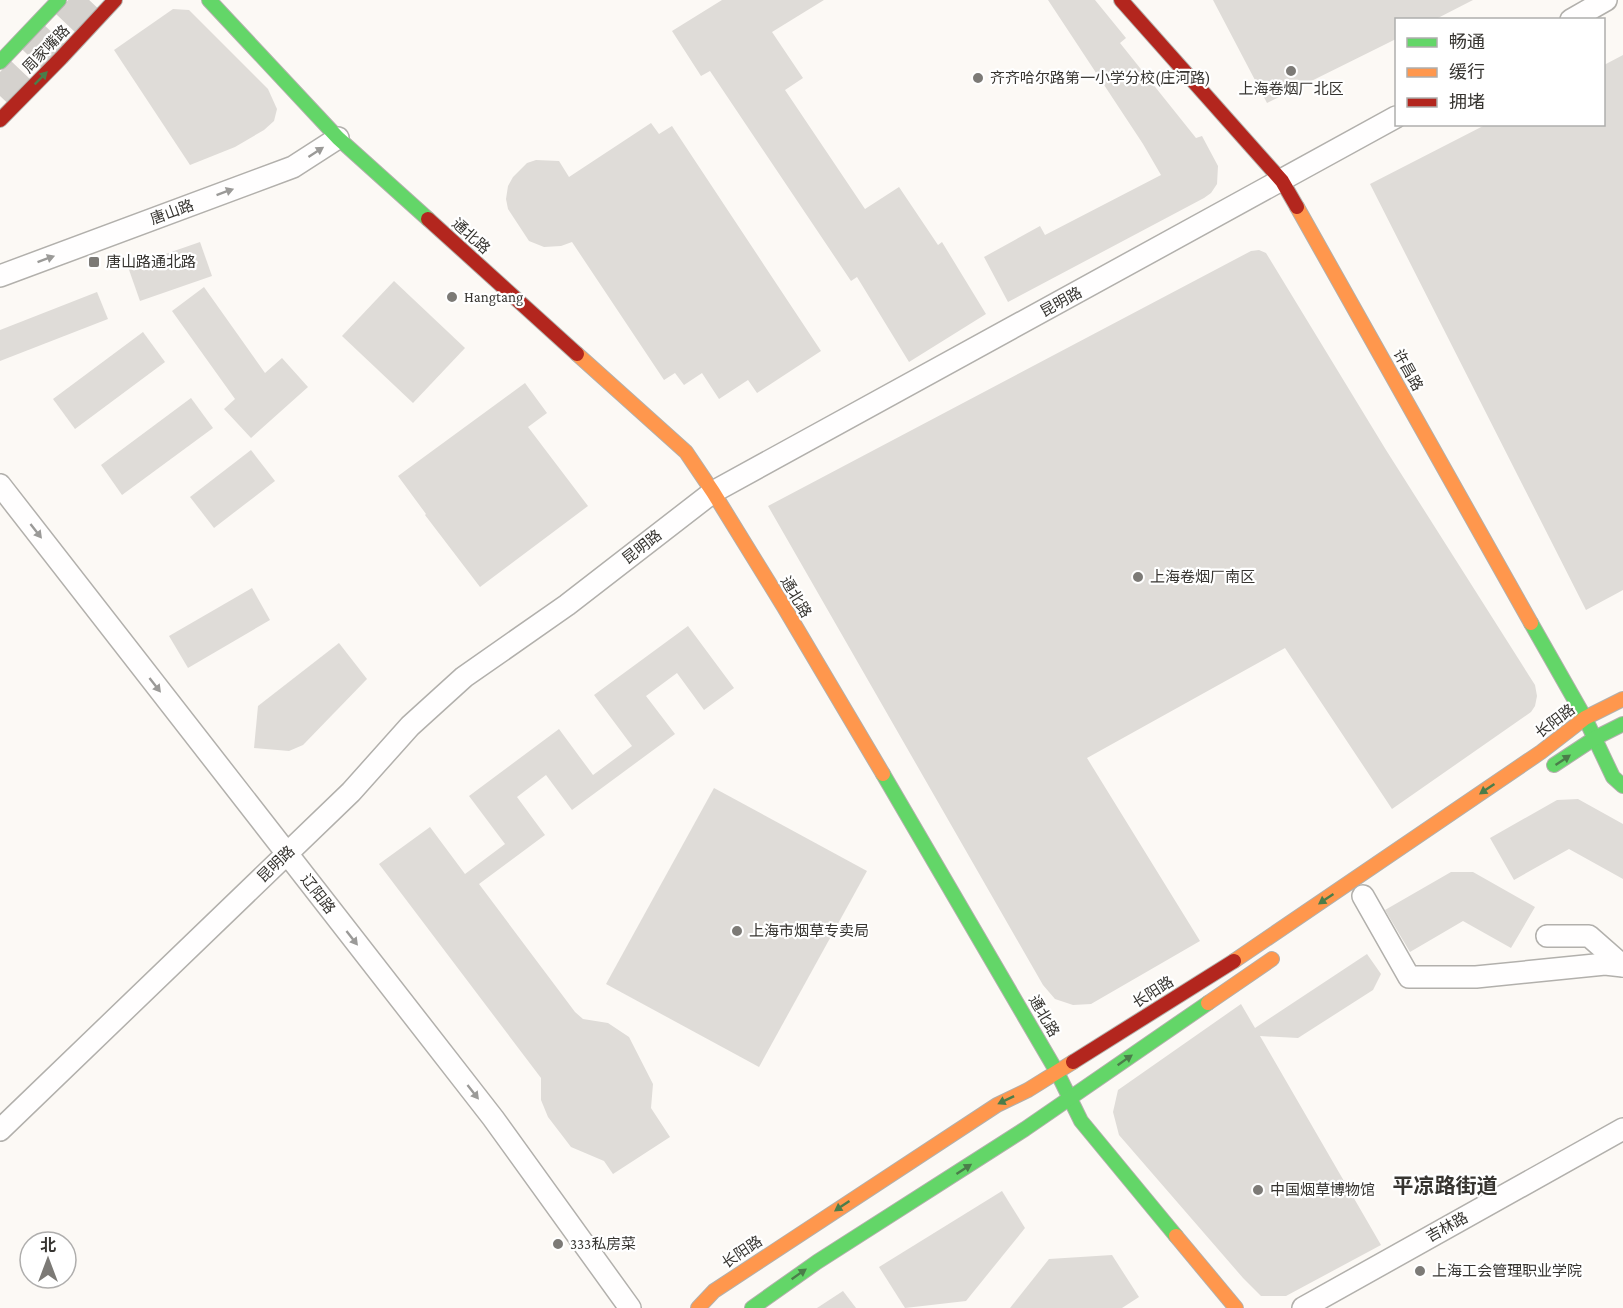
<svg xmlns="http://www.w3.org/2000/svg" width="1623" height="1308" viewBox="0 0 1623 1308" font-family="'Crimson Pro','Noto Sans SC',serif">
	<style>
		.building { fill: #dfdcd8 }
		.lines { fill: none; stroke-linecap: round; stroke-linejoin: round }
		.highway-tunnel { stroke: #d5d2ce; stroke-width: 33; stroke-dasharray: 33 16; stroke-linecap: butt }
		.street-casing { stroke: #b2b0ac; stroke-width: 24 }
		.fast-casing { stroke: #b2b0ac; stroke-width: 16 }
		.slow-casing { stroke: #b2b0ac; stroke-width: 16 }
		.jam-casing { stroke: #b2b0ac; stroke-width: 16 }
		.street { stroke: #fffefe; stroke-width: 21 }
		.fast { stroke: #63d668; stroke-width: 14 }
		.slow { stroke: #ff974d; stroke-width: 14 }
		.jam { stroke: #b3261e; stroke-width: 14 }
		.oneway { fill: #4b7d4a }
		.oneway2 { fill: #9b9a98 }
		.poi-dot { fill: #7c7a76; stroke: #fff; stroke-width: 2 }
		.labels { text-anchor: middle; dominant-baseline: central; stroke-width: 4.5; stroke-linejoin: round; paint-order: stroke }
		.street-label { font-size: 15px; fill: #373531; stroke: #fff }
		.poi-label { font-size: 15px; fill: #373531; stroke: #fff; text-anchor: start }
		.district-label { font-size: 21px; font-weight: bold; fill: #373531; stroke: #fff }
	</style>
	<rect width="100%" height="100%" fill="#fcf9f5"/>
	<!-- building -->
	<g class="building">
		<polygon points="722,0 824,0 772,32 803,78 785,90 865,209 899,187 938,245 942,242 986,314 909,362 857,277 851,281 710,71 701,76 672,31"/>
		<polygon points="1048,0 1095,0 1126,38 1120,43 1196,138 1202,136 1218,166 1217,184 1211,193 1204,198 1008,302 984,257 1040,226 1045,235 1161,175 1143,144"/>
		<polygon points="1213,0 1473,0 1434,20 1396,20 1396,39 1267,103"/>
		<polygon points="173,9 189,10 268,89 277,109 274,121 264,130 235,147 190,165 114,50"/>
		<polygon points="1623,55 1623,590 1586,610 1370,184 1487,124 1604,124 1604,65"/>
		<polygon points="651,123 659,134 672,126 821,351 757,393 748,380 719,399 702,373 684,385 675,373 664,380 572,242 561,246 544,247 529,241 508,209 506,199 508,186 513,177 527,163 536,160 559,161 569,177"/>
		<polygon points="200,242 212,276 140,301 128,267"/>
		<polygon points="1259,250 1266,253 1386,450 1535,685 1537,696 1535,706 1531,712 1392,809 1285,648 1087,758 1200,941 1091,1004 1073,1005 1055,999 1043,985 768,506 1251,251"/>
		<polygon points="394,281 465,348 413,403 342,336"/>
		<polygon points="204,287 265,373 282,358 308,387 251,438 224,409 235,399 172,311"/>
		<polygon points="97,292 108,319 0,361 0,330"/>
		<polygon points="143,332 165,362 75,429 53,399"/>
		<polygon points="525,383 547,413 528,427 588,506 480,587 425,515 426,514 398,476"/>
		<polygon points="191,398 213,428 122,495 101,465"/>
		<polygon points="251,450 275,481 214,528 190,497"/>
		<polygon points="252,588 270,620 188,668 169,636"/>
		<polygon points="688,626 734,688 704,710 677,673 646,696 675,734 572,810 546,775 517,797 545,835 479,884 575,1012 583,1019 608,1023 629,1037 653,1084 651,1108 670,1137 613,1174 604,1161 571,1147 548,1117 541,1100 541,1078 379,864 430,827 465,874 505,844 469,796 559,729 593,775 632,746 594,695"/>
		<polygon points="339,643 367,679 303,745 289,751 254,748 258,706"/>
		<polygon points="714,788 867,871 759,1067 606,984"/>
		<polygon points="1578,799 1623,824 1623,879 1569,849 1514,880 1490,838 1557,800"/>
		<polygon points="1451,872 1473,872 1535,907 1511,948 1463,921 1410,952 1385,910"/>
		<polygon points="1367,954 1381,974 1373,990 1298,1038 1260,1036 1381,1245 1286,1296 1261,1296 1243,1278 1119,1135 1113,1112 1118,1090 1241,1004 1255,1028"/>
		<polygon points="1002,1191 1025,1228 966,1301 905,1308 879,1267"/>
		<polygon points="1112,1255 1139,1297 1122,1308 1010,1308 1049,1259"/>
		<polygon points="843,1291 856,1308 817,1308"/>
	</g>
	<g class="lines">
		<!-- highway-tunnel -->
		<polyline class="highway-tunnel" points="0,96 91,0"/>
		<defs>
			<g id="street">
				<polyline points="1571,20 1606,0"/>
				<polyline points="0,276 293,167 338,138"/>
				<polyline points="0,485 493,1118 630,1308"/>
				<polyline points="1363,896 1409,977 1476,977 1605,964 1623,966"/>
				<polyline points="1547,936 1589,936 1623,966"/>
				<polyline points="0,1130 351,792 410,726 464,677 567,605 713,492 1396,117"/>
				<polyline points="1303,1308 1623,1129"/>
			</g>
			<g id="fast">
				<polyline points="209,0 338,138 428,219"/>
				<polyline points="0,62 59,0"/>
				<polyline points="1531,623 1585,718 1613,777 1623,786"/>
				<polyline points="1554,765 1595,738 1623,724"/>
				<polyline points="883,774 1057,1072 1081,1121 1176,1236"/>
				<polyline points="752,1308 817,1262 1025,1129 1208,1003"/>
			</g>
			<g id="slow">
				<polyline points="1297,207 1531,623"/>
				<polyline points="577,354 686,452 713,492 784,607 883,774"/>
				<polyline points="1234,961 1541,752 1585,718 1623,699"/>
				<polyline points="1208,1003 1272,959"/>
				<polyline points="1176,1236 1236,1308"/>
				<polyline points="698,1308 714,1291 997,1105 1028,1090 1073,1062"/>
			</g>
			<g id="jam">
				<polyline points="1121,0 1282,181 1297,207"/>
				<polyline points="0,120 61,58 115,0"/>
				<polyline points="428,219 577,354"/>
				<polyline points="1073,1062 1234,961"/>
			</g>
		</defs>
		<!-- street casing -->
		<use href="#street" class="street-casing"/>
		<!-- fast casing -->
		<use href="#fast" class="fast-casing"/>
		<!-- slow casing -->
		<use href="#slow" class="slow-casing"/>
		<!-- jam casing -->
		<use href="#jam" class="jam-casing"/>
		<!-- street -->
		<use href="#street" class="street"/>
		<!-- fast -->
		<use href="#fast" class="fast"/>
		<!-- slow -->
		<use href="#slow" class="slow"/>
		<!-- jam -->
		<use href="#jam" class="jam"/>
	</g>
	<!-- one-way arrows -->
	<defs><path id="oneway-solid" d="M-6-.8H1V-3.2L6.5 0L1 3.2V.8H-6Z" transform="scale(1.5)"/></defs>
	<g class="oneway">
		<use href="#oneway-solid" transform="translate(41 78) rotate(-45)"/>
		<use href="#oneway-solid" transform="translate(1563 760) rotate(-34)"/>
		<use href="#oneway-solid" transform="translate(1487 789) rotate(146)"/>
		<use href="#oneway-solid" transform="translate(1326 899) rotate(146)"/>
		<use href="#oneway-solid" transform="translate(1125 1060) rotate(-35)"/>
		<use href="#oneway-solid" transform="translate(1006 1100) rotate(154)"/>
		<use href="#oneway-solid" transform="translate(964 1169) rotate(-33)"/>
		<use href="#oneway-solid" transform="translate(842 1206) rotate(146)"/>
		<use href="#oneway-solid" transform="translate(799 1274) rotate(-35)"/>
	</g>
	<g class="oneway2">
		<use href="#oneway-solid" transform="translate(316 152) rotate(-33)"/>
		<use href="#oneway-solid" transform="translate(225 192) rotate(-20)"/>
		<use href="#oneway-solid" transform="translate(46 259) rotate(-20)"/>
		<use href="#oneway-solid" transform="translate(36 531) rotate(52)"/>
		<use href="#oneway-solid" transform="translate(155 685) rotate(52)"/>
		<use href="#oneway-solid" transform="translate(352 938) rotate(52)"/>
		<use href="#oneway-solid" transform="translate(473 1092) rotate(52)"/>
	</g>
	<!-- markers -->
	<g class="poi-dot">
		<circle cx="1291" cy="71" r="6"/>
		<circle cx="978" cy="78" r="6"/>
		<rect x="88" y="256" width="12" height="12" rx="3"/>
		<circle cx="452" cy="297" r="6"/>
		<circle cx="1138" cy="577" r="6"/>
		<circle cx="737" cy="931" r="6"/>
		<circle cx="1258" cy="1190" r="6"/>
		<circle cx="558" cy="1244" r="6"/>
		<circle cx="1420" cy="1271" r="6"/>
	</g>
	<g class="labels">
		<!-- street labels -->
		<g class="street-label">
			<text transform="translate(46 49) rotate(-46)">周家嘴路</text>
			<text transform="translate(172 212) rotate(-20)">唐山路</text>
			<text transform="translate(471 236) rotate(42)">通北路</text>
			<text transform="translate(1061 302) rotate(-29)">昆明路</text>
			<text transform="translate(1408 370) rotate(61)">许昌路</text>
			<text transform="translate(642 547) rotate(-38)">昆明路</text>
			<text transform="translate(796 597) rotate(59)">通北路</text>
			<text transform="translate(1555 721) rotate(-37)">长阳路</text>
			<text transform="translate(276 864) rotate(-44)">昆明路</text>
			<text transform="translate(318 894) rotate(52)">辽阳路</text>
			<text transform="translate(1153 992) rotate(-32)">长阳路</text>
			<text transform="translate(1044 1016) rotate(60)">通北路</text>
			<text transform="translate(1447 1227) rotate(-29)">吉林路</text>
			<text transform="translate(742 1252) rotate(-34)">长阳路</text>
		</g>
		<!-- poi labels -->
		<g class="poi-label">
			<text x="990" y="78">齐齐哈尔路第一小学分校(庄河路)</text>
			<text x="1291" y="89" text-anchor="middle">上海卷烟厂北区</text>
			<text x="106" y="262">唐山路通北路</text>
			<text x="464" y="297">Hangtang</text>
			<text x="1150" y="577">上海卷烟厂南区</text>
			<text x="749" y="931">上海市烟草专卖局</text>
			<text x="1270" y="1190">中国烟草博物馆</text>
			<text x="570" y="1244">333私房菜</text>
			<text x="1432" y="1271">上海工会管理职业学院</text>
		</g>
		<!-- district labels -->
		<g class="district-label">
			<text x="1445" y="1186">平凉路街道</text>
		</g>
	</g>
	<!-- legend -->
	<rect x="1395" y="18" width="210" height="108" fill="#ffffff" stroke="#afaead" stroke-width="1.5"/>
	<rect x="1407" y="38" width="30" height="9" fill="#63d668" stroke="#afaead" stroke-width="1.5"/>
	<text x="1449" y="48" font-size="18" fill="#373531">畅通</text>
	<rect x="1407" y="68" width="30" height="9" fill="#ff974d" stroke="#afaead" stroke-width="1.5"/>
	<text x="1449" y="78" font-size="18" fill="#373531">缓行</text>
	<rect x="1407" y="98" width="30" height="9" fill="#b3261e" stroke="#afaead" stroke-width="1.5"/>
	<text x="1449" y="108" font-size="18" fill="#373531">拥堵</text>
	<!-- north arrow -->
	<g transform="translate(48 1260)"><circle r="28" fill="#ffffff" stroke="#afaead" stroke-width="1.5"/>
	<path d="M0-4.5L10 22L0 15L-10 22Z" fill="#7c7a76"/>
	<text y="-9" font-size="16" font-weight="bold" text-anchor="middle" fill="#373531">北</text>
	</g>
</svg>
